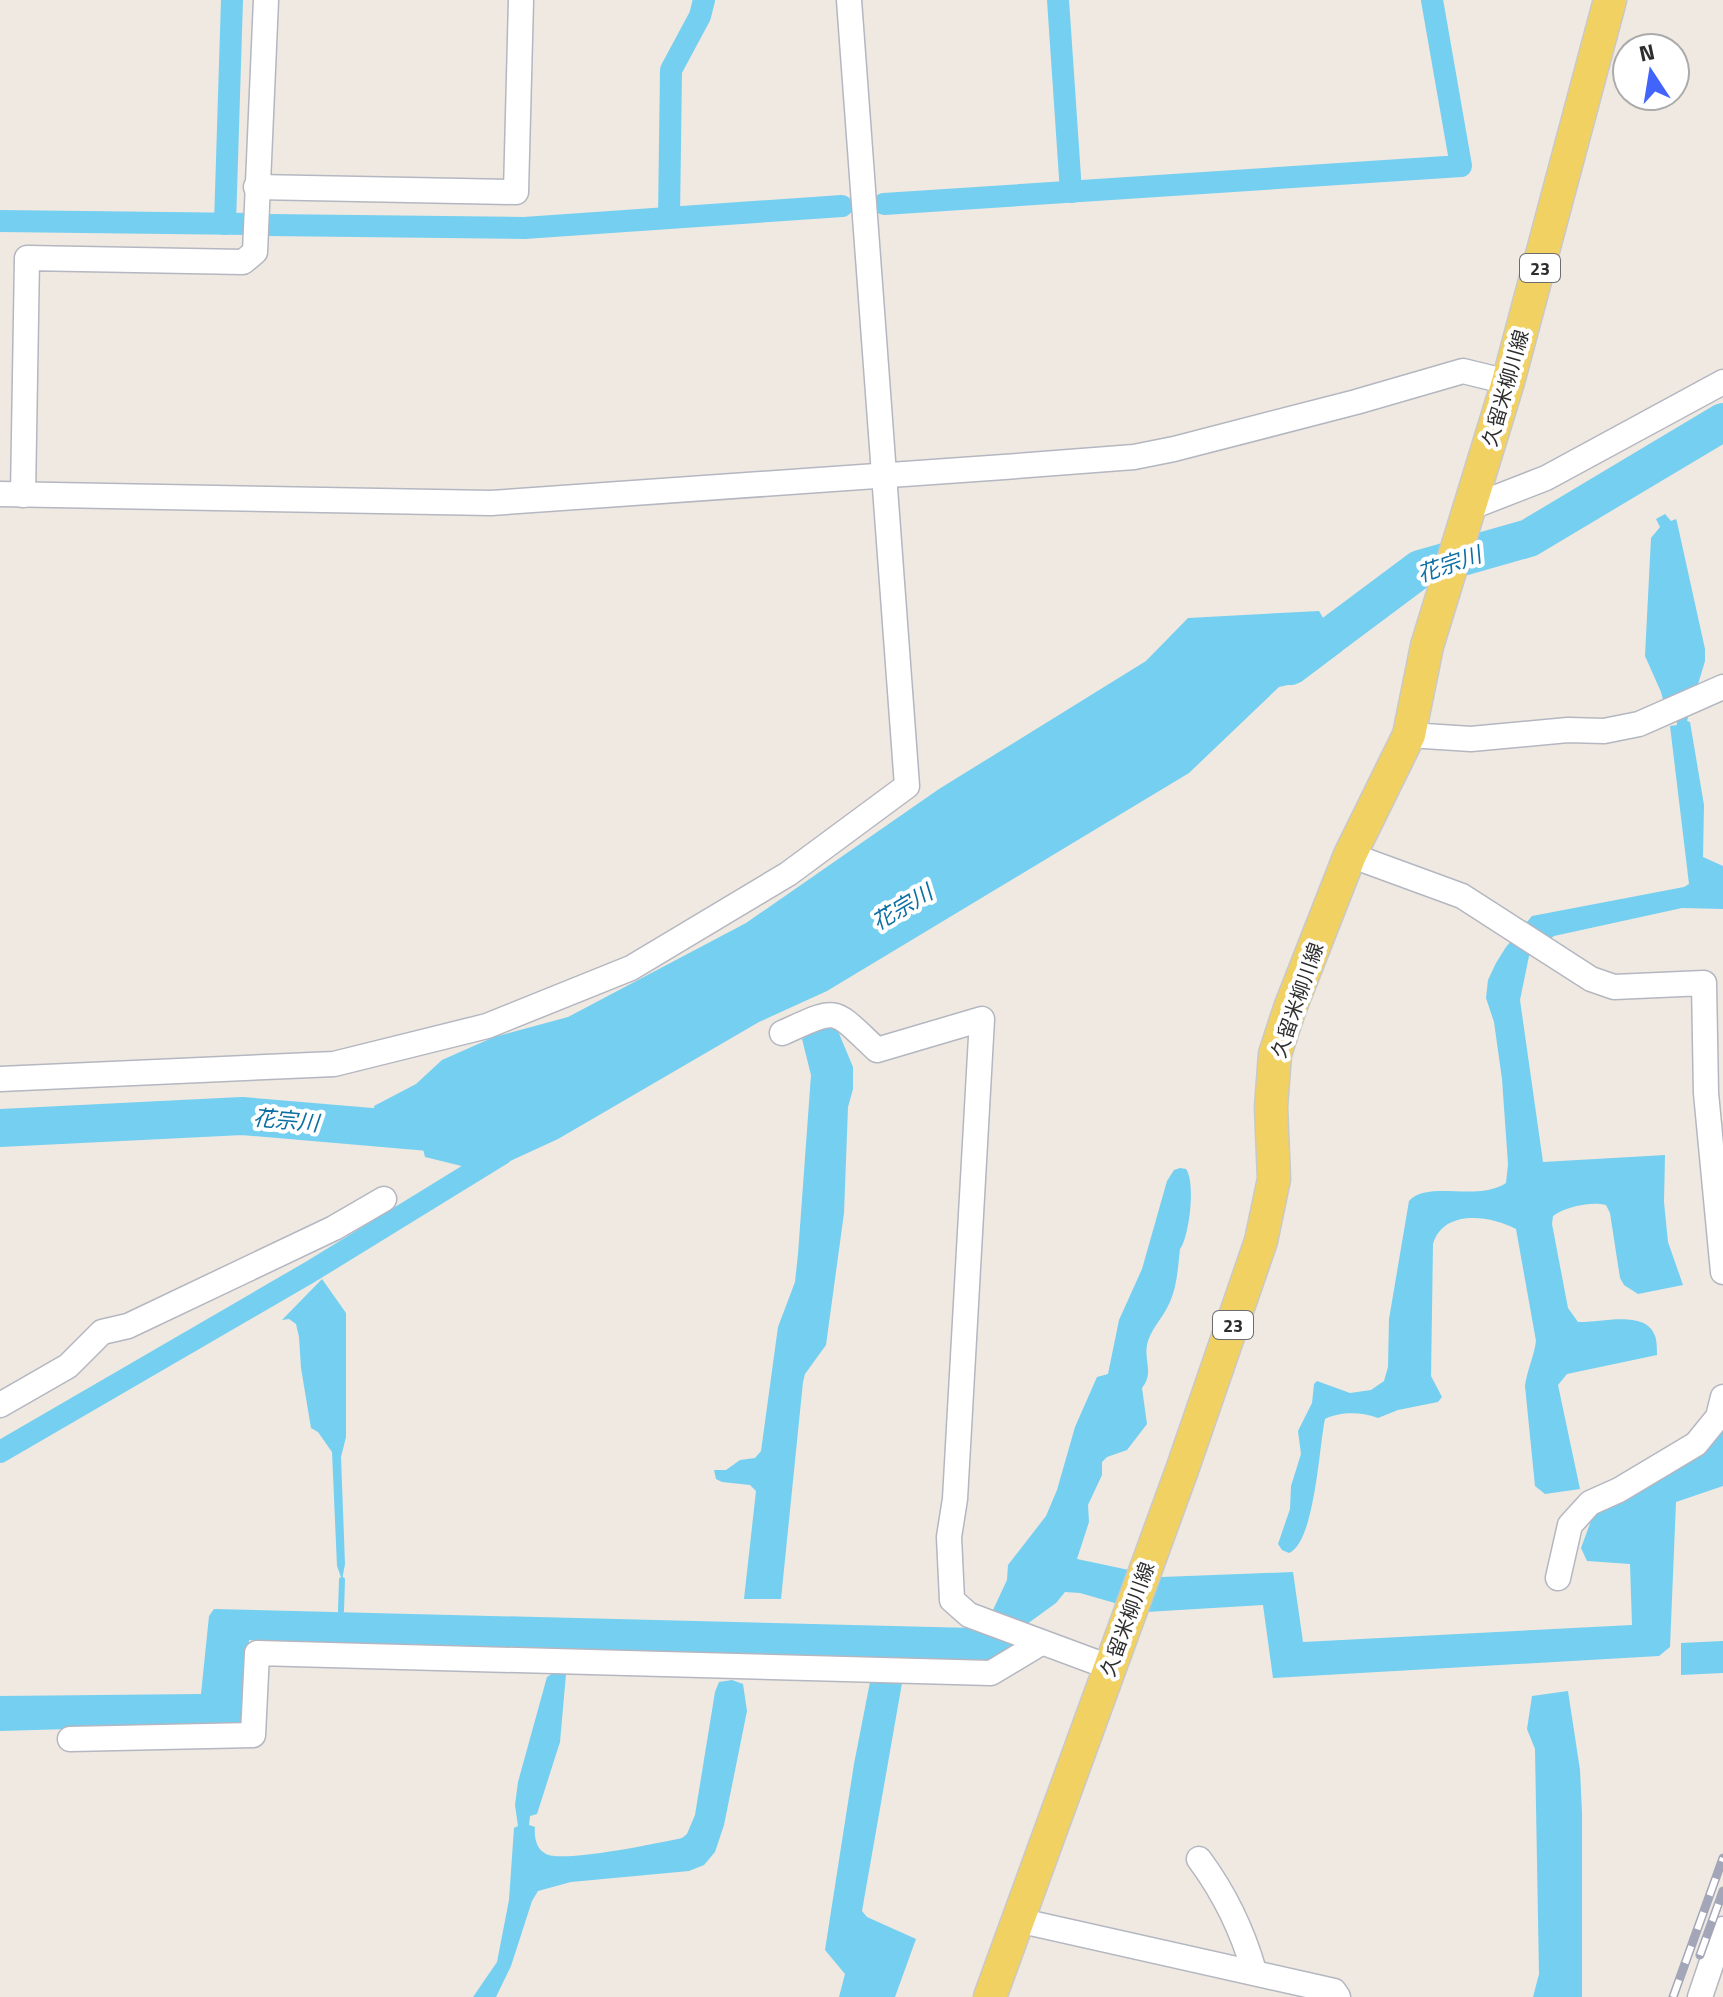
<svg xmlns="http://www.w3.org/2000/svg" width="1723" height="1997" viewBox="0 0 1723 1997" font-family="'Titillium Web','Noto Sans JP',sans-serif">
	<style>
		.water { fill: #75cff0 }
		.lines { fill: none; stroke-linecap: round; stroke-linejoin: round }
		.stream { stroke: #75cff0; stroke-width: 6 }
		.canal { stroke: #75cff0; stroke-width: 22 }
		.river { stroke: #75cff0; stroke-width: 38 }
		.minor-casing { stroke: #b4b7c1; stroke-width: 27 }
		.major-casing { stroke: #c9c9c9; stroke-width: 35 }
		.minor { stroke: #fff; stroke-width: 24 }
		.major { stroke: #f2d163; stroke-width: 32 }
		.rail-casing { stroke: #a3a6b8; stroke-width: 9 }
		.rail { stroke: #fff; stroke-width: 6; stroke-dasharray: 18; stroke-linecap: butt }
		.labels { text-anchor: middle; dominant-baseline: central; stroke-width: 8; stroke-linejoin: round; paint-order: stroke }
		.shield { fill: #fff; stroke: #6d6d6d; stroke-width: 2 }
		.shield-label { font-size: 18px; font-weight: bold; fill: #2e2e2e }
		.street-label { font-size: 20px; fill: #2e2e2e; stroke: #fff }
		.water-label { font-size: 22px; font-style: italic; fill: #0d6fa3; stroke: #fff }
	</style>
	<rect width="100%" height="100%" fill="#efe9e1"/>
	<!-- water -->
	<g class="water">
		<path d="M 1665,514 L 1671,521 L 1676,519 L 1677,522 L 1705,649 L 1705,661 L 1687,721 L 1690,722 L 1704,805 L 1703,857 L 1723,866 L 1723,909 L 1682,908 L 1554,936 L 1529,956 L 1520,1000 L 1543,1162 L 1665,1155 L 1664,1202 L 1668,1242 L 1683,1285 L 1638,1294 L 1624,1285 L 1620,1278 L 1610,1213 L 1606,1205 C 1591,1201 1565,1207 1553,1216 L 1552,1224 L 1568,1308 L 1578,1322 C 1600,1323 1646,1309 1655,1336 C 1657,1341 1657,1350 1657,1355 L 1567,1374 L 1558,1385 L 1580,1489 L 1545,1494 L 1535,1486 L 1525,1386 C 1527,1370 1534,1357 1536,1341 L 1516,1229 C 1490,1215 1443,1209 1433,1244 L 1431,1376 L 1442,1397 L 1438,1402 L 1398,1410 L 1378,1418 C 1363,1412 1340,1411 1325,1419 C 1319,1446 1315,1542 1289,1553 L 1282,1550 L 1278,1544 L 1290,1509 L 1291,1486 L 1301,1454 L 1298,1431 L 1312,1403 L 1314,1384 L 1317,1381 L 1350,1393 L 1371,1390 L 1384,1381 L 1388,1367 L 1389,1319 L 1409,1201 C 1428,1180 1478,1202 1506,1183 L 1508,1164 L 1502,1079 L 1494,1022 L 1486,998 L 1488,980 L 1496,963 L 1506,947 L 1532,916 L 1684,887 L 1689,884 L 1670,726 L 1677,725 L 1676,711 L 1666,711 L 1661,692 L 1645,656 L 1651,538 L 1660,527 L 1656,519 Z"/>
		<polygon points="1319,611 1342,651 1301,682 1279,687 1189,773 827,991 759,1022 558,1139 486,1172 425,1157 421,1141 379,1138 374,1106 416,1084 442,1060 494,1037 568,1017 746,923 939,789 1146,661 1188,618"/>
		<polygon points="831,1027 838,1031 853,1067 853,1089 848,1107 844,1213 826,1345 805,1374 803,1382 781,1599 744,1599 756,1491 750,1485 722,1482 716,1479 714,1470 726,1470 740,1460 755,1458 761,1451 778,1327 795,1282 798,1254 811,1075 802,1039 817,1029"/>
		<path d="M 1180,1168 L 1186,1169 C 1196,1183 1189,1237 1180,1249 C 1178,1267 1177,1289 1168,1306 C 1162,1319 1150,1330 1147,1345 C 1144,1361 1154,1373 1142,1388 L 1147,1424 L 1127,1450 L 1107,1457 L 1102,1462 L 1102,1475 L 1088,1505 L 1089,1522 L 1077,1559 L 1162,1577 L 1293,1572 L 1303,1642 L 1632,1625 L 1630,1564 L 1587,1561 L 1581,1548 L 1595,1510 L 1723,1424 L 1723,1486 L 1676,1502 L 1670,1647 L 1659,1656 L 1273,1678 L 1263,1605 L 1146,1612 L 1080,1593 L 1065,1592 L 1056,1603 L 1027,1624 L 1020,1642 L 993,1662 L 249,1640 L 245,1719 L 241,1724 L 0,1731 L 0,1696 L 201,1694 L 209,1616 L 214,1609 L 973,1628 L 986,1625 L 1007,1580 L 1008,1565 L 1046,1516 L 1057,1490 L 1075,1427 L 1097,1377 L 1108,1374 L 1119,1320 L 1142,1269 L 1167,1181 L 1174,1170 Z"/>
		<polygon points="322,1279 346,1313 346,1437 341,1457 345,1564 342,1580 337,1566 332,1452 318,1432 311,1428 301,1368 299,1337 296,1324 289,1319 282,1320"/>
		<polygon points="1723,1641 1723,1673 1681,1675 1681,1643"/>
		<path d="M 553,1673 L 566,1674 L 560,1742 L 537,1814 L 530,1816 L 529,1825 L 535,1827 C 534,1837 536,1849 546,1854 C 563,1863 659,1843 682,1838 L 687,1834 L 695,1815 L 715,1692 L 719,1682 L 732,1680 L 743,1684 L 747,1711 L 724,1825 L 715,1852 L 704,1865 L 689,1871 L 571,1882 L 538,1891 L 532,1901 L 511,1966 L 496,1997 L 473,1997 L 497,1962 L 509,1900 L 514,1828 L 518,1826 L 515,1805 L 518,1782 L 547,1677 Z"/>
		<polygon points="870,1682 902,1683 862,1911 867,1917 916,1939 895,1997 839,1997 845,1974 825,1950 854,1764"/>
		<polygon points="1568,1691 1580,1770 1582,1813 1582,1997 1533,1997 1539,1974 1535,1749 1527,1729 1532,1696"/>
	</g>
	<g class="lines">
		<!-- stream -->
		<polyline class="stream" points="341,1611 342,1580"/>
		<!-- canal -->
		<g class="canal">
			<polyline points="1058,0 1071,192"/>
			<polyline points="884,204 1461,166 1432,0"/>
			<polyline points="669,218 671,70 700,16 704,0"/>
			<polyline points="0,221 251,224"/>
			<polyline points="225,224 232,0"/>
			<polyline points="268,225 524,228 842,206"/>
			<polyline points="0,1452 310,1272 502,1154"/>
		</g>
		<!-- river -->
		<g class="river">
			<polyline points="1290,666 1420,569 1529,538 1723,422"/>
			<polyline points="0,1128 242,1116 430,1132"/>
		</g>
		<defs>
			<g id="minor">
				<polyline points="256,187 516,192 521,0"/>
				<polyline points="0,494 491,503 1004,467 1134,457 1174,449 1356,402 1463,371 1508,382"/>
				<polyline points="23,495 27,258 243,262 255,252 266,0"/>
				<polyline points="1469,508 1546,478 1723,382"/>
				<polyline points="1409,735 1471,739 1568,730 1604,731 1639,724 1723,687"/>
				<polyline points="1350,855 1462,896 1591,979 1614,987 1704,983 1706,1093 1723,1272"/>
				<path d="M 782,1033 C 840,1007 831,1007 877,1050 L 982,1019 L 955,1499 L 949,1537 L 952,1600 L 969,1615 L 1109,1667"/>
				<polyline points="0,1079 334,1064 487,1026 631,968 788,874 907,786 849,0"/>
				<polyline points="0,1405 68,1366 102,1332 128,1326 334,1228 384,1199"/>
				<polyline points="1558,1578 1570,1525 1590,1503 1619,1490 1696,1444 1718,1417 1723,1397"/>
				<polyline points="70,1739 253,1735 257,1653 991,1673 1041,1643"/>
				<path d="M 1199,1859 C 1225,1894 1242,1929 1254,1971"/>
				<polyline points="1017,1920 1334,1991 1338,1997"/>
				<polyline points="1700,1997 1723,1929"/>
			</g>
			<polyline id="major" points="990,1997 1182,1470 1261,1241 1274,1179 1271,1107 1275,1054 1290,1008 1350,855 1409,735 1427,646 1508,382 1610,0"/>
		</defs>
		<!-- minor casing -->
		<use href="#minor" class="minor-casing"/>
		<!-- major casing -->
		<use href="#major" class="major-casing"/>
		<!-- minor -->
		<use href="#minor" class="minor"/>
		<!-- major -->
		<use href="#major" class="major"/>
		<defs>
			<g id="rail">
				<polyline points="1700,1955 1723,1891"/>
				<polyline points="1673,1997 1723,1858"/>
			</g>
		</defs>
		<!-- rail casing -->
		<use href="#rail" class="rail-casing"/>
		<!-- rail -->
		<use href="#rail" class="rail"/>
	</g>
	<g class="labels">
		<!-- shield labels -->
		<g class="shield">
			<rect x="1520" y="254" width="40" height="28" rx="6"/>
			<rect x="1213" y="1311" width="40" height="28" rx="6"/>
		</g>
		<g class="shield-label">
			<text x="1540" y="268">23</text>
			<text x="1233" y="1325">23</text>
		</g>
		<!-- street labels -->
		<g class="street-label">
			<text transform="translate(1505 388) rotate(-74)">久留米柳川線</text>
			<text transform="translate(1297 1000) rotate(-71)">久留米柳川線</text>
			<text transform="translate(1127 1619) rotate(-70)">久留米柳川線</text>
		</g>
		<!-- water labels -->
		<g class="water-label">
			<text transform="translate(1449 564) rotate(-19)">花宗川</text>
			<text transform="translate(902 907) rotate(-31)">花宗川</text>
			<text transform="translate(286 1120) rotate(5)">花宗川</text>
		</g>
	</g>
	<!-- north arrow -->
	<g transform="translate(1651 72) rotate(348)"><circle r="38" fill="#ffffff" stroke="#ababab" stroke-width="2"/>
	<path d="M0-6L14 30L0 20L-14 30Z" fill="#4264fb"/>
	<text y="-12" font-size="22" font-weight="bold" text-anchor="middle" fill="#2e2e2e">N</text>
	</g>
</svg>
